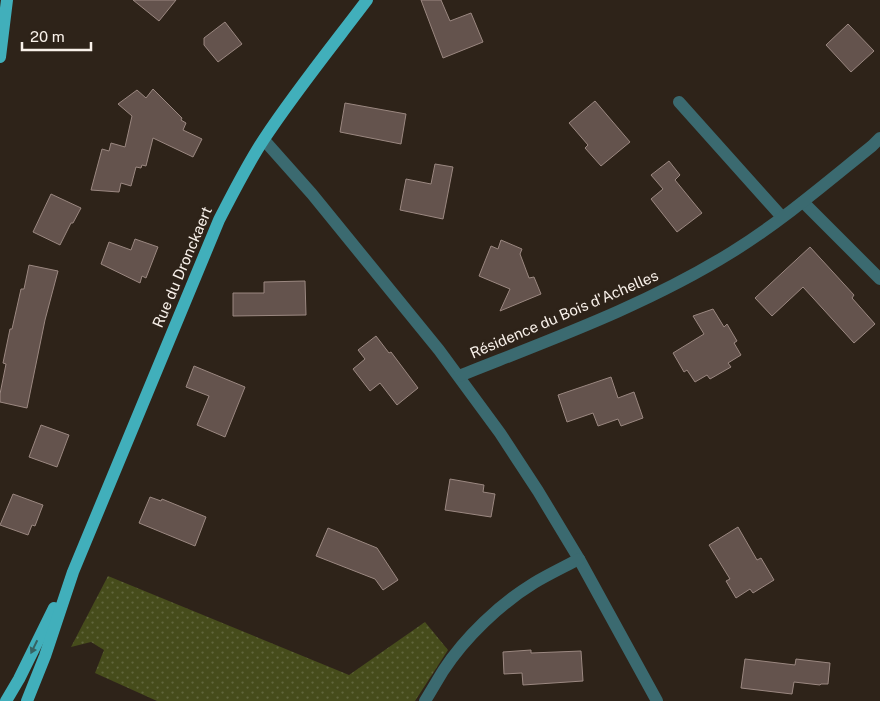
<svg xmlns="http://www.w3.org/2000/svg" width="880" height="701" viewBox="0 0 880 701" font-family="'Public Sans',sans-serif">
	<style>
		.green { fill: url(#green-dots) }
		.building { fill: #64534d; stroke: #9b8881 }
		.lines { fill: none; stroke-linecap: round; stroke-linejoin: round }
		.minor { stroke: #3b6a70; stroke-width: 12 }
		.major { stroke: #41afbb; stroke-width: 12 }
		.oneway { fill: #376262 }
		.labels { text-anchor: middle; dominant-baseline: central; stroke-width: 5; stroke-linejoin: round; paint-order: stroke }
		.street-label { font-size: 15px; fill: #f9f1ea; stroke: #2e2319 }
	</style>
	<defs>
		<pattern id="green-dots" width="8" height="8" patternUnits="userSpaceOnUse" patternTransform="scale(1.25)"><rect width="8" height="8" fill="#464c1b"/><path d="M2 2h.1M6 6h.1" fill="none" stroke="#61663c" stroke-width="1.8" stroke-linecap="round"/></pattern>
	</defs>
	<rect width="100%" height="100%" fill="#2e2319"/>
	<!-- green -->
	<polygon class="green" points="108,576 349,675 425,622 448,650 415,701 157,701 95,673 104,650 91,642 71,647"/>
	<!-- building -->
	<g class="building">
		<polygon points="133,0 176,0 159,21"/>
		<polygon points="421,0 441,0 450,21 471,13 483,42 443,58"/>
		<polygon points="225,22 242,44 218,62 204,45 204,38"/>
		<polygon points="848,24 874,51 851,72 826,45"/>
		<polygon points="153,89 182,118 181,120 186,123 183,130 202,139 193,157 153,138 146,166 142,165 141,168 136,167 131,186 121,183 119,192 91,190 102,149 109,151 111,143 125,147 132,116 118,104 137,90 146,98"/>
		<polygon points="595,101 630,142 601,166 585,148 588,145 569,123"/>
		<polygon points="345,103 406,114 401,144 340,132"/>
		<polygon points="669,161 680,175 675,180 702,213 677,232 651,199 663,189 651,175"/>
		<polygon points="435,164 453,167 443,219 400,210 406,179 431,184"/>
		<polygon points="51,194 81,208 73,223 71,223 60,245 33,232"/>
		<polygon points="135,239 158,247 146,278 142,276 140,283 101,264 109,242 131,250"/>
		<polygon points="501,240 522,249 520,254 529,278 534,277 541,294 500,311 510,289 479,276 491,246 498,249"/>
		<polygon points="810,247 854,295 852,298 875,324 854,343 803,287 772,316 755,298"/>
		<polygon points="29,265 58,271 45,320 27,408 0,402 0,394 6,364 3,363 10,329 12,329 21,289 24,289"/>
		<polygon points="305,281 306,315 233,316 233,293 264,293 264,282"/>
		<polygon points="713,309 724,327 727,324 737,341 734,343 741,355 728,363 731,367 710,379 707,375 695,382 687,370 684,372 673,353 704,334 693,316"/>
		<polygon points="376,336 389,353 391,352 418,388 397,405 380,383 370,391 353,369 365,359 358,350"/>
		<polygon points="194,366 245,387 225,437 197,425 209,396 186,387"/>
		<polygon points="611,377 618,398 634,392 643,418 621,426 618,419 598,426 593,413 567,422 558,395"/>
		<polygon points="41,425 69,435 57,467 29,457"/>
		<polygon points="450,479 484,485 483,492 495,494 491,517 445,510"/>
		<polygon points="13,494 43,505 35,526 32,525 28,535 0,525"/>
		<polygon points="150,497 161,501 162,499 206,517 195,546 139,523"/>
		<polygon points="738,527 757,560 761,558 774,580 753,593 750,589 736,598 726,581 730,579 709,545"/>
		<polygon points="328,528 377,548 398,580 383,590 375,579 316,556"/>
		<polygon points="531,650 531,653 581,651 583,681 523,685 522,673 504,674 503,652"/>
		<polygon points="745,659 795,665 796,659 830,663 828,684 821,684 820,685 794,682 792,694 741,688"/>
	</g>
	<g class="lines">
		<!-- minor -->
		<g class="minor">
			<polyline points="679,102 782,217"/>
			<polyline points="264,140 312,194 439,350 500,433 538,491 579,559 657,701"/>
			<polyline points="803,202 880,279"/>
			<path d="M 459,376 C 552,339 647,305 732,252 C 782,221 826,183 872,146 L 880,138"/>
			<path d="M 425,701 C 431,691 437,681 443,671 C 465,637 500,604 534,583 C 549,574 564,567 579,559"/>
		</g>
		<!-- major -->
		<g class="major">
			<polyline points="0,57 7,0"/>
			<polyline points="6,701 19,679 54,608"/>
			<path d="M 27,701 L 45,656 L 73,572 L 219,220 C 233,193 247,165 264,139 C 295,92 333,45 367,0"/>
		</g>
	</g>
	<!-- one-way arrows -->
	<defs><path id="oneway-solid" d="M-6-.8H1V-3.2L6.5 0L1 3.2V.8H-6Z" transform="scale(1.25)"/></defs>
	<use class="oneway" href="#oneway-solid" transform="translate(34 647) rotate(116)"/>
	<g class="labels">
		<!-- street labels -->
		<g class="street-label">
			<text transform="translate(182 267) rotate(-67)">Rue du Dronckaert</text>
			<text transform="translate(564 314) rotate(-23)">Résidence du Bois d'Achelles</text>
		</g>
	</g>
	<!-- scale -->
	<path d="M22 42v8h69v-8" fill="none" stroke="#f9f1ea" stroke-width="2.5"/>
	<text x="30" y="42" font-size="15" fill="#f9f1ea" stroke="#2e2319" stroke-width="4" paint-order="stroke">20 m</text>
</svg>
